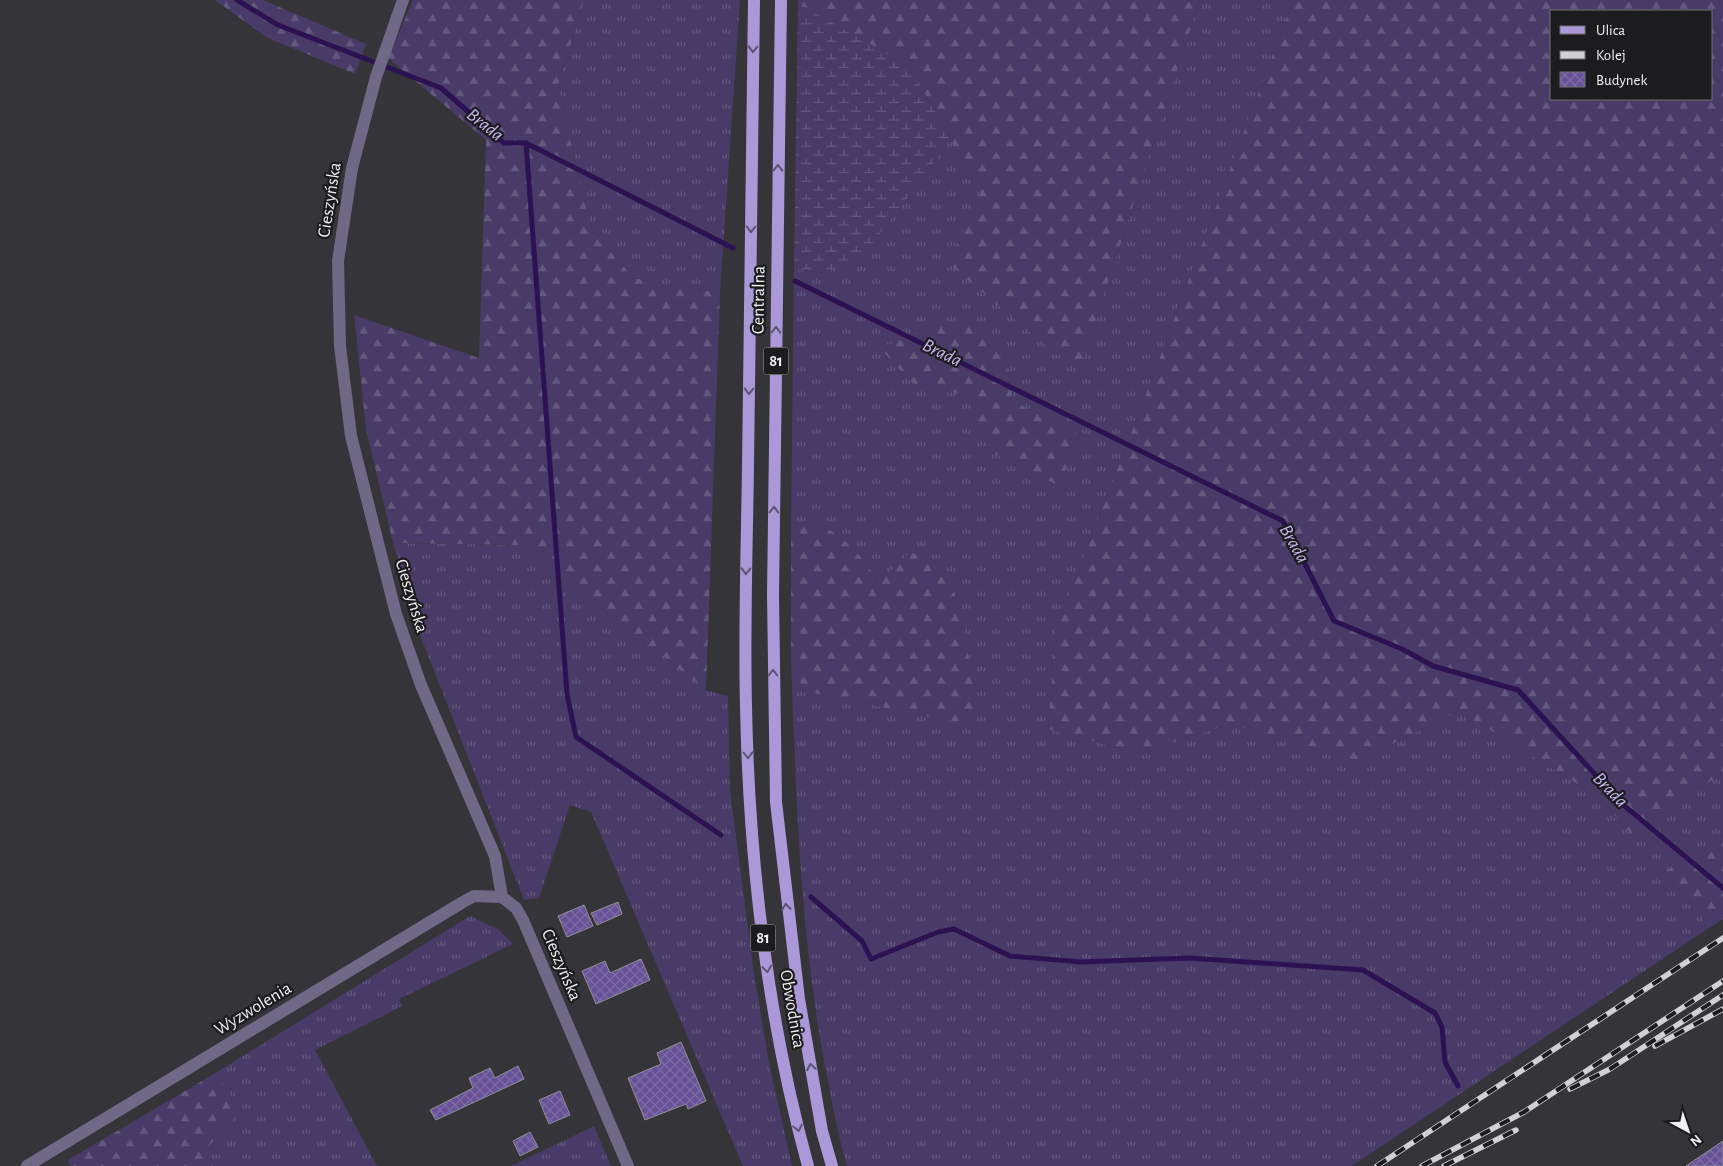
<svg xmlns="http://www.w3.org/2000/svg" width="1723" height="1166" viewBox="0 0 1723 1166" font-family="'Alegreya Sans',sans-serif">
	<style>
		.grass { fill: url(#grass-tufts); fill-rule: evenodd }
		.forest { fill: url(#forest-firs); fill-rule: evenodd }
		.wetland { fill: url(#wetland-marsh) }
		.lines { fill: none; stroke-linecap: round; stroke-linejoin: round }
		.stream { stroke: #2c1253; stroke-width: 5 }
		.building { fill: url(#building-cross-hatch); stroke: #8f8e93 }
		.minor { stroke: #706887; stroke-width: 12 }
		.major { stroke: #aa98d9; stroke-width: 12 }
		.rail-casing { stroke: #d1d0d3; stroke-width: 5.5 }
		.rail { stroke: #1c1c1e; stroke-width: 4; stroke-dasharray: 11; stroke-linecap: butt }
		.oneway { stroke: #5c5472 }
		.labels { text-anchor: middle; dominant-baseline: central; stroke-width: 4.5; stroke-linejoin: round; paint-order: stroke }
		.shield { fill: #1c1c1e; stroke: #b0b0b2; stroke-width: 1 }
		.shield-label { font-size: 16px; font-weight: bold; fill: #f0eff2 }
		.street-label { font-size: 18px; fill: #f0eff2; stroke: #1c1c1e }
		.water-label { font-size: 19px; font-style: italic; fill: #c6b6f1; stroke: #1c1c1e }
	</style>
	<defs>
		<pattern id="grass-tufts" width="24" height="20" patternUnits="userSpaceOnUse" patternTransform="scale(1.25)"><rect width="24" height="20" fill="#483b67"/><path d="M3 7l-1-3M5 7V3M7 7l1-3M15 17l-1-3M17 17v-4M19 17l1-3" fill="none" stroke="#63587d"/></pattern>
		<pattern id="forest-firs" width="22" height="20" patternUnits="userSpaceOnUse" patternTransform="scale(1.25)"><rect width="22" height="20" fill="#483b67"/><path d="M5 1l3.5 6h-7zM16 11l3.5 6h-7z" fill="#63587d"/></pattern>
		<pattern id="wetland-marsh" width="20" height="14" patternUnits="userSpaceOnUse" patternTransform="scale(1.25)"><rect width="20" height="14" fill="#483b67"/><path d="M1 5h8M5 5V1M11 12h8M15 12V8" fill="none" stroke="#63587d"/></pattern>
		<pattern id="building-cross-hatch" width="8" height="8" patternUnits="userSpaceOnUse" patternTransform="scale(1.25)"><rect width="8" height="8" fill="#675197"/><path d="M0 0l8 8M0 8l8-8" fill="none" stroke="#7d6aa6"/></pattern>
	</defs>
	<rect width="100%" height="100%" fill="#353438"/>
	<!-- grass -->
	<g class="grass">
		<polygon points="584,0 740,0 720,293 633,278 590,226 558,86"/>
		<path d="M 1200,0 L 1293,0 L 1151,381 L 1055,633 L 1048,729 L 1139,754 L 1229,724 L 1358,761 L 1459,711 L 1589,791 L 1604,803 L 1631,834 L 1723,773 L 1723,835 L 1664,872 L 1701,914 L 1706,930 L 1352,1166 L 847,1166 C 837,1133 832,1100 825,1066 C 800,933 796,797 791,662 L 804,691 L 879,581 L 853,547 L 818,521 L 791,524 L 794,269 L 825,273 L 931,168 L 949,137 L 980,194 L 1082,361 ZM 881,348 L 1007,365 L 1012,401 L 1080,435 L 1059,486 L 987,450 L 973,400 L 942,387 L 913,384 Z"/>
		<polygon points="393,543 522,545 706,690 728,696 730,790 754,974 769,1063 792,1166 743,1166 591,812 570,805 539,898 524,900 420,635"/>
		<polygon points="470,916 499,930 513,944 399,999 402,1006 315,1050 377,1166 213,1166 204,1150 240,1112 217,1072"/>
		<polygon points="594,1126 611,1166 511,1166"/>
	</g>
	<!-- forest -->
	<g class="forest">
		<polygon points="215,0 263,0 366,44 355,74 266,37"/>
		<polygon points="413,0 584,0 558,86 590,226 633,278 720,293 706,690 522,545 393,543 366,429 354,315 479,358 486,140 388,58"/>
		<polygon points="798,0 1200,0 1082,362 1056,354 948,263 980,194 910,67 798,3"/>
		<path d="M 1293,0 L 1723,0 L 1723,773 L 1631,834 L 1604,803 L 1589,791 L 1459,711 L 1358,761 L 1229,724 L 1139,754 L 1048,729 L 1055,633 L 1151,381 ZM 1552,11 L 1712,11 L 1712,99 L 1552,99 Z"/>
		<polygon points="942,323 977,325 1007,365 1012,401 1080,435 1059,486 987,450 972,400 942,387 913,384 880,348"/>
		<polygon points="818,521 853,547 879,581 910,552 939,561 956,598 967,648 976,704 969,725 804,691 791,662 791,524"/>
		<polygon points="1723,835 1723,919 1706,930 1701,914 1664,872"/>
		<polygon points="217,1072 240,1112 205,1150 213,1166 71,1166 68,1160"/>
	</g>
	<!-- wetland -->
	<polygon class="wetland" points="798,3 910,67 949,137 931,168 868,249 825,273 794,269"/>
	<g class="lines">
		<!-- stream -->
		<g class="stream">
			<polyline points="237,0 278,25 441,88 504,143 526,143 733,248"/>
			<polyline points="526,143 567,694 576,737 721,835"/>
			<polyline points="795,281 1283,521 1334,621 1402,649 1433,666 1518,690 1621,803 1723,888"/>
			<polyline points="811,897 862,941 871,959 938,932 954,929 1010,956 1081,962 1189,958 1363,970 1435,1013 1442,1027 1445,1062 1458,1086"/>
		</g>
	</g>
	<!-- building -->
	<g class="building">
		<polygon points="618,902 622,914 597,925 591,913"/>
		<polygon points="584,905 593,926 567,937 558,916"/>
		<polygon points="641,959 650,980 596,1004 582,971 605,961 610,973"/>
		<polygon points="681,1042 706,1101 688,1109 686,1104 645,1120 628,1078 661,1064 657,1053"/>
		<polygon points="518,1066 524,1079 436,1120 430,1110 473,1088 469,1078 490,1068 495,1078"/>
		<polygon points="560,1091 570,1115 549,1124 539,1100"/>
		<polygon points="530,1132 538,1147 520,1156 513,1141"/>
		<polygon points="1723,1141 1723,1166 1686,1166"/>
	</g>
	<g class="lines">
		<!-- minor -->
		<g class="minor">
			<polyline points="403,0 376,77 352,168 338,261 340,346 351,436 396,614 421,685 495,856 502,897 516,908 523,920 628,1166"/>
			<polyline points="27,1166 463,902 474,896 502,897"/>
		</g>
		<!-- major -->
		<g class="major">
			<path d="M 754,0 C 752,155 750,310 748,465 C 747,545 744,626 746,706 C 749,861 767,1017 808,1166"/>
			<polyline points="781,0 773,594 776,802 799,999 822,1131 832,1166"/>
		</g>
		<defs>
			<g id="rail">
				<polyline points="1655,1046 1723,1009"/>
				<polyline points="1570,1089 1610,1069 1723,995"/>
				<polyline points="1377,1166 1723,938"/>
				<polyline points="1422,1166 1524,1112 1723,981"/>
				<polyline points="1444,1166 1516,1130"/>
			</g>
		</defs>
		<!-- rail casing -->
		<use href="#rail" class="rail-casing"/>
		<!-- rail -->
		<use href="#rail" class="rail"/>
	</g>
	<!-- one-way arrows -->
	<defs><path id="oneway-chevron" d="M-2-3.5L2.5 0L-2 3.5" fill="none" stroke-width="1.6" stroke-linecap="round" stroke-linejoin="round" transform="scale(1.25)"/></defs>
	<g class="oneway">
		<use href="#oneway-chevron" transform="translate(753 49) rotate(91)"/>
		<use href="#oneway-chevron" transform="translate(778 168) rotate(-89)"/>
		<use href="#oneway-chevron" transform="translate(751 229) rotate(91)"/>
		<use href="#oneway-chevron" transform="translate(776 330) rotate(-89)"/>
		<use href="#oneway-chevron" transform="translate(749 391) rotate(91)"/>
		<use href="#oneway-chevron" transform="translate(774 510) rotate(-89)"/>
		<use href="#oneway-chevron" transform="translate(746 571) rotate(91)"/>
		<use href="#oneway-chevron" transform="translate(773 673) rotate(-90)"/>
		<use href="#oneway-chevron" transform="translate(748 755) rotate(88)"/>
		<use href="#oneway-chevron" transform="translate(786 907) rotate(-97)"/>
		<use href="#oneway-chevron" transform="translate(767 969) rotate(82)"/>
		<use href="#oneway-chevron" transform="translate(811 1067) rotate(-100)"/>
		<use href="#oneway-chevron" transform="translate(798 1128) rotate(78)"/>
	</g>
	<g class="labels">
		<!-- shield labels -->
		<g class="shield">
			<rect x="763.5" y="347.5" width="25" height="27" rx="4"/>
			<rect x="750.5" y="924.5" width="25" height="27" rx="4"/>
		</g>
		<g class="shield-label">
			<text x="776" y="361">81</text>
			<text x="763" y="938">81</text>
		</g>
		<!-- street labels -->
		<g class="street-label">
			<text transform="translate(330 200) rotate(-81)">Cieszyńska</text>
			<text transform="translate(759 300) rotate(-89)">Centralna</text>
			<text transform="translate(411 596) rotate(73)">Cieszyńska</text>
			<text transform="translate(561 965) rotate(67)">Cieszyńska</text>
			<text transform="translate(253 1009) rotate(-31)">Wyzwolenia</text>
			<text transform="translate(792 1009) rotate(80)">Obwodnica</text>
		</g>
		<!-- water labels -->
		<g class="water-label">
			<text transform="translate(485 125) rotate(38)">Brada</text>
			<text transform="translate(942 353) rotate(26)">Brada</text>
			<text transform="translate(1294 544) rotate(60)">Brada</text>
			<text transform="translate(1610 790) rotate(46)">Brada</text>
		</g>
	</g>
	<!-- legend -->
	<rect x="1550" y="10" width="162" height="90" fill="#1c1c1e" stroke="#717073"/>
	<rect x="1560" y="26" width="25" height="8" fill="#aa98d9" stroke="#717073"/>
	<text x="1596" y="35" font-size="15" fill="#f0eff2">Ulica</text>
	<rect x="1560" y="51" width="25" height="8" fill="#d1d0d3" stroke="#717073"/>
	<text x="1596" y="60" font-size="15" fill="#f0eff2">Kolej</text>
	<rect x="1560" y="72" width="25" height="15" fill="url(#building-cross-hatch)" stroke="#717073"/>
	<text x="1596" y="85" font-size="15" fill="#f0eff2">Budynek</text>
	<!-- north arrow -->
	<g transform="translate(1688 1131) rotate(140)" stroke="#1c1c1e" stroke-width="4" paint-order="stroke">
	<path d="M0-4L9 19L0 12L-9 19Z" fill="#f0eff2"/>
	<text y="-8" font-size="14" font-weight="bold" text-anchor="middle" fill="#f0eff2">N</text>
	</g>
</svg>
